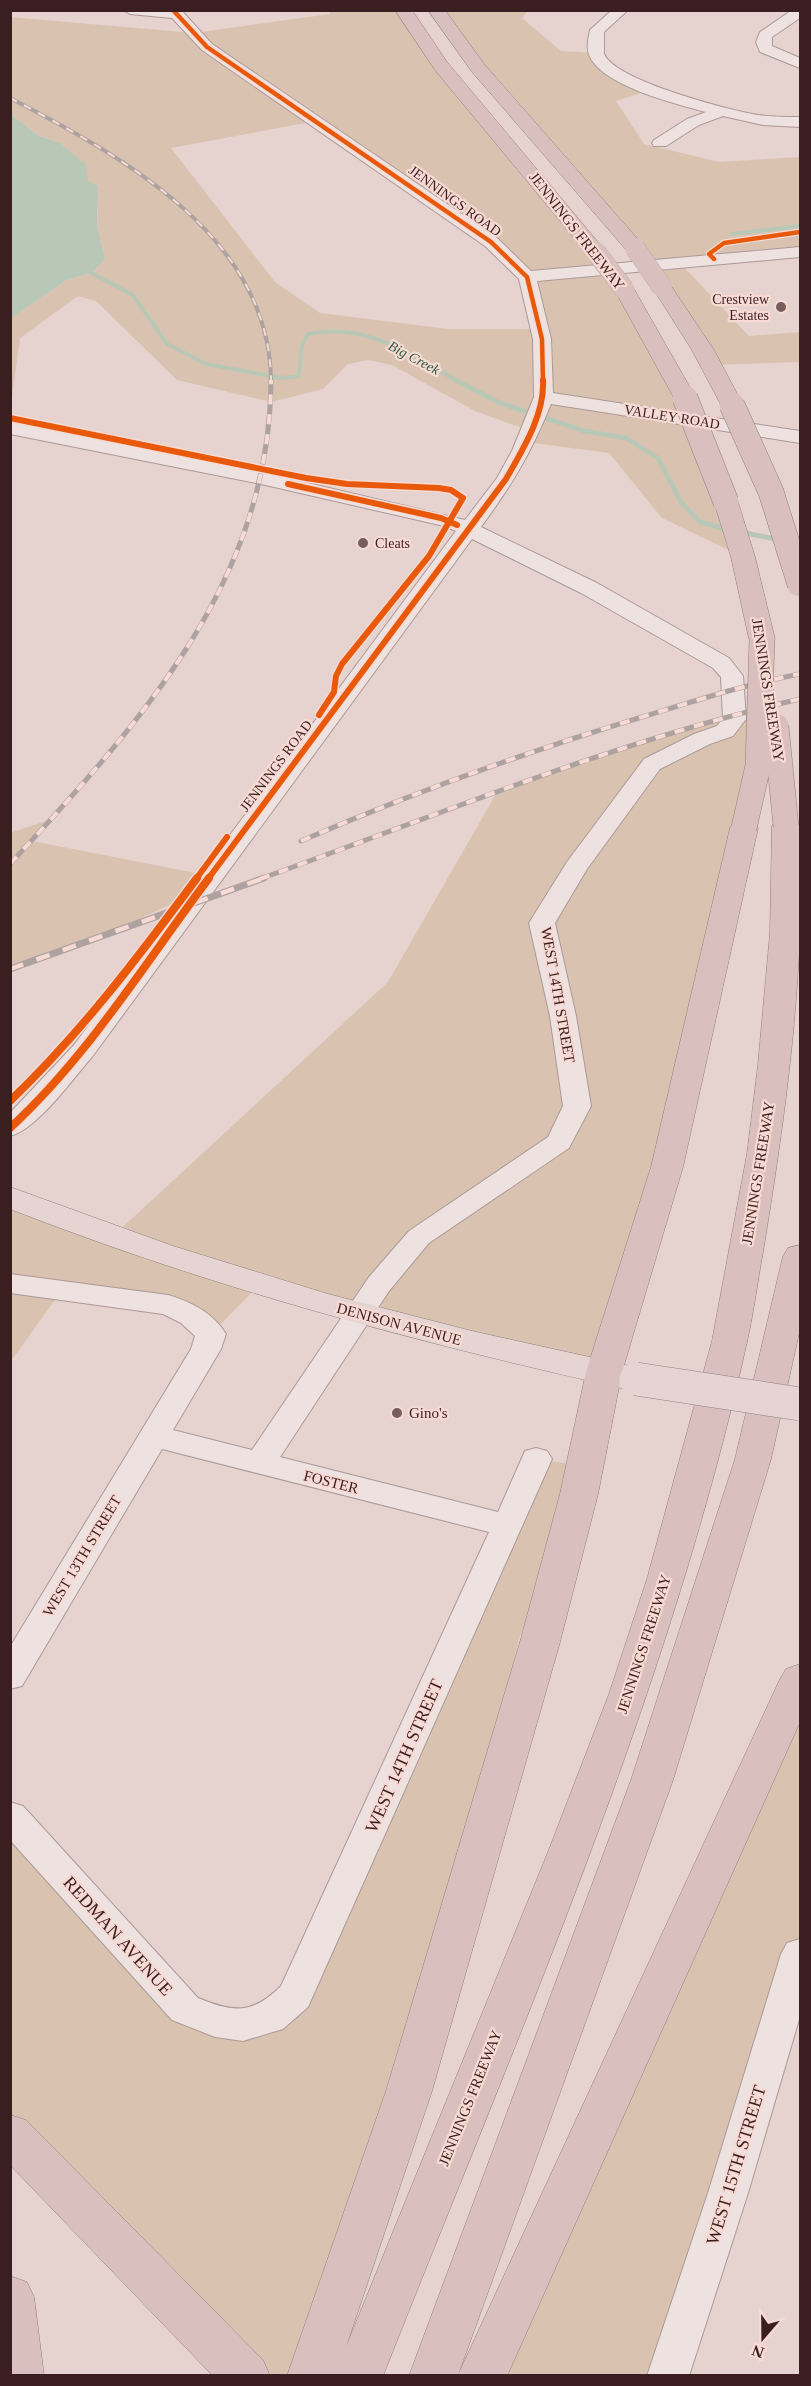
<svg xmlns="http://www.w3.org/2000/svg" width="811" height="2386" viewBox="0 0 811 2386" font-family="Georgia,serif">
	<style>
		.green { fill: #d9c3b0; fill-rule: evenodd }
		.water { fill: #b9c8b6 }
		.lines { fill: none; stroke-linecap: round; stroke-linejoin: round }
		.stream-far1 { stroke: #b9c8b6; stroke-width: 4 }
		.stream { stroke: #b9c8b6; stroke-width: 5 }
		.minor-casing { stroke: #ab9997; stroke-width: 2 }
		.major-casing { stroke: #91807e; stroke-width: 1 }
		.highway-casing { stroke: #91807e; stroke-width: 1 }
		.minor { fill: #eee2e0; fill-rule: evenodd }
		.major { fill: #e5d4d1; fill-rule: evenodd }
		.highway { fill: #d9c0bf; fill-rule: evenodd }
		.rail-far2-casing { stroke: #aea2a0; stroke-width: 4 }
		.rail-far1-casing { stroke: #aea2a0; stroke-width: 5 }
		.rail-casing { stroke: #aea2a0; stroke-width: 7 }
		.rail-far2 { stroke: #f7dad4; stroke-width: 2; stroke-dasharray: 8; stroke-linecap: butt }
		.rail-far1 { stroke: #f7dad4; stroke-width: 4; stroke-dasharray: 10; stroke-linecap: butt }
		.rail { stroke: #f7dad4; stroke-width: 4.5; stroke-dasharray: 14; stroke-linecap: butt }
		.major-bridge-casing { stroke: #91807e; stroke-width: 34; stroke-linecap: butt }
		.highway-bridge-far1-casing { stroke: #91807e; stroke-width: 20; stroke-linecap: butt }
		.highway-bridge-casing { stroke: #91807e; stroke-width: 26; stroke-linecap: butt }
		.major-bridge { stroke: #e5d4d1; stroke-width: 33 }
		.highway-bridge-far1 { stroke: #d9c0bf; stroke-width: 20 }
		.highway-bridge { stroke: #d9c0bf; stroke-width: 25 }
		.cycleway-far2-casing { stroke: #f7dad4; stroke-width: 7 }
		.cycleway-far1-casing { stroke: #f7dad4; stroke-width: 9 }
		.cycleway-casing { stroke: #f7dad4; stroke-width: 11 }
		.cycleway-far2 { stroke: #e8590c; stroke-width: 4.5 }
		.cycleway-far1 { stroke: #e8590c; stroke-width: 6 }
		.cycleway { stroke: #e8590c; stroke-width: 8 }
		.poi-dot { fill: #775d5d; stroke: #f7dad4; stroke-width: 2 }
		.labels { text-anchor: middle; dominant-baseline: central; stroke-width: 4.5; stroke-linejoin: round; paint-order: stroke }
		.far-street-label { font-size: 14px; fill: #3b1e20; stroke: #f7dad4 }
		.far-poi-label { font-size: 14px; fill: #3b1e20; stroke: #f7dad4; text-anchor: end }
		.far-water-label { font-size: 14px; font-style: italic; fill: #2d5c3f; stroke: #f7dad4 }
		.street-label { font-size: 15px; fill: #3b1e20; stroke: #f7dad4 }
		.poi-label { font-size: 15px; fill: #3b1e20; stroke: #f7dad4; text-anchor: start }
		.near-street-label { font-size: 18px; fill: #3b1e20; stroke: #f7dad4 }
	</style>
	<rect width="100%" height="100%" fill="#e6d2ce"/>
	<!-- green -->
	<g class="green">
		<path d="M 330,11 L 403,11 L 596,252 L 661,352 L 743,557 L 662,518 L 609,453 L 526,442 L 530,431 L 475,411 L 392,365 L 368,360 L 348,364 L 323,389 L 271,402 L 177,380 L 96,301 L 78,296 L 20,338 L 11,404 L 11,318 L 67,280 L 93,272 L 105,259 L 97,225 L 98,209 L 88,181 L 60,143 L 37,135 L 11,114 L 10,17 L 194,33 L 330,14 ZM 316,121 L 527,277 L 539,329 L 448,329 L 320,313 L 275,282 L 171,148 Z"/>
		<polygon points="437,11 528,11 522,18 561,51 596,53 601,62 653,89 616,101 644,144 719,162 800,157 800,252 680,263 749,336 800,332 800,362 711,365 662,287"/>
		<polygon points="760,705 758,766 604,1372 259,1285 211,1334 200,1321 62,1290 11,1361 11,1197 112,1237 388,982 496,794 599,757"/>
		<polygon points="52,819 32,841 211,876 201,890 105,935 11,969 10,833"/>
		<polygon points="536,1459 585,1466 579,1494 520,1636 409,2091 310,2375 246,2375 11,2134 10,1816 185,2009 281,2012"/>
		<polygon points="800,1679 800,1954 728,2193 668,2375 482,2376"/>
	</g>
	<!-- water -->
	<polygon class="water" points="11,114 37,135 60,143 86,165 88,181 98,186 97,225 105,259 93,272 67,280 11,318"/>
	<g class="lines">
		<!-- stream-far1 -->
		<g class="stream-far1">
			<polyline points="732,234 800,226"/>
			<path d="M 86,270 L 133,295 L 167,344 L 206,364 L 281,378 L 299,376 L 302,345 L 308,334 C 365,321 410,355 458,381"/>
		</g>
		<!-- stream -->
		<g class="stream">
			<polyline points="455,380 500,403 584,431 626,438 658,458 681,502 700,522 730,530"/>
			<polyline points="741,532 780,540"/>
		</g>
		<defs>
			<g id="minor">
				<path d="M 123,10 L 181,10 L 212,44 L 497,238 L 531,271 L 800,247 L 800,257 L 537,281 L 551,339 L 553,393 L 800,431 L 800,443 L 551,404 C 530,455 513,483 481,527 L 597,583 L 729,658 L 743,676 L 746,719 L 733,736 L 710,744 L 660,769 L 587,869 L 555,923 L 576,1016 L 591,1106 L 569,1148 L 429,1243 L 389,1291 L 280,1457 L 498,1512 L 525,1451 L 536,1448 L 547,1451 L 552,1459 L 308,2007 L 283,2029 L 243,2041 L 215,2037 L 172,2020 L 10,1840 L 10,1802 L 23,1806 L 198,1998 C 234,2013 253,2014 281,1986 L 489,1532 L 162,1449 L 22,1686 L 10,1689 L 10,1647 L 191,1349 L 195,1336 L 181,1323 L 163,1314 L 10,1293 L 10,1274 L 168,1295 C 192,1302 213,1313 226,1334 L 221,1349 L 173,1430 L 252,1450 L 369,1277 L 409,1231 L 548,1137 L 563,1106 L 550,1016 L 529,923 L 567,862 L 644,759 L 694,734 L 717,726 L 723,718 L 721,677 L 713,668 L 581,593 L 472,539 L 92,1057 C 73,1078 38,1129 10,1136 L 10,1113 L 74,1045 L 456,531 L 444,526 L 261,484 L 10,434 L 10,422 L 261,472 L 465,520 L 497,478 L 512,451 L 534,397 L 533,339 L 519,279 L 485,246 L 202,50 L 172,18 L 130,14 Z"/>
				<path d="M 612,10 L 628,10 L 604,32 L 604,54 C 616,81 728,110 758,115 C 772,117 786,117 800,117 L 800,127 L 763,125 L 723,116 L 699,125 L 666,146 L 654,146 L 652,143 L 654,140 L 687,119 L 706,112 C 676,104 604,86 590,57 C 586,49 588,39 590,30 Z"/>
				<polygon points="792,10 800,10 800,18 772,37 772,46 800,58 800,68 760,52 756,42 760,32"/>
				<polygon points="800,1939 800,2016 748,2193 689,2376 647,2376 708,2193 781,1954 787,1943"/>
			</g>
			<path id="major" d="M 10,1187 L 173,1246 L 328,1294 L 472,1331 L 630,1366 L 643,1370 L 648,1378 L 643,1386 L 630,1390 C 419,1343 212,1288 10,1209 Z"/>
			<g id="highway">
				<polygon points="395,10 412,10 447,62 603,248 606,252 603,256 589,256 435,70"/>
				<polygon points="428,10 445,10 484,64 642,244 645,248 642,252 628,252 472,72"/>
				<polygon points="662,281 669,283 714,350 743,405 740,410 724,410 721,405 692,350 652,287 655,283"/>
				<polygon points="624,283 631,285 634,289 696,398 693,403 677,403 674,398 614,289 617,285"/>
				<polygon points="726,495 734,497 738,502 755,557 775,639 771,644 762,647 753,644 749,639 731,557 714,502 718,497"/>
				<path d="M 786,818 L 796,820 L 800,826 C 800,861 801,896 800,932 C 796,1037 781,1142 764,1246 C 758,1278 754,1311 747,1342 C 667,1700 517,2036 383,2376 L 287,2376 L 386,2091 L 520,1642 L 560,1494 L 586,1372 L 651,1167 L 730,828 L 734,822 L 744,820 L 754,822 L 758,828 L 683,1167 L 622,1372 L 598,1494 L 560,1642 L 432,2091 L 346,2347 L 548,1852 L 609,1694 L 647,1579 L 712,1341 L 747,1154 L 758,1065 L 770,933 L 772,826 L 776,820 Z"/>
				<polygon points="800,1245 800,1329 771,1459 673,1780 458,2375 780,1679 786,1669 800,1664 800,1722 507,2376 409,2376 631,1780 735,1459 783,1256 788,1248"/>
				<polygon points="10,2115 26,2120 263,2360 270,2376 213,2376 10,2165"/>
				<polygon points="10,2276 27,2282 34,2297 44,2376 10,2376"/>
			</g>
		</defs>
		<!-- minor casing -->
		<use href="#minor" class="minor-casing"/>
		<!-- major casing -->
		<use href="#major" class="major-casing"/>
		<!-- highway casing -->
		<use href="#highway" class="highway-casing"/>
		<!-- minor -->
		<use href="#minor" class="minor"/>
		<!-- major -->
		<use href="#major" class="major"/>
		<!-- highway -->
		<use href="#highway" class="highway"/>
		<defs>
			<path id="rail-far2" d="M 10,98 C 121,156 270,236 271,381"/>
			<g id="rail-far1">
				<path d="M 301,841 C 412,793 526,752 642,717 C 695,701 746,684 800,674"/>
				<path d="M 10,864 C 139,724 270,582 271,380"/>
				<path d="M 260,879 C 438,815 615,741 800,699"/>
			</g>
			<polyline id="rail" points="10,969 264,878"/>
		</defs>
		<!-- rail-far2 casing -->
		<use href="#rail-far2" class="rail-far2-casing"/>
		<!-- rail-far1 casing -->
		<use href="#rail-far1" class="rail-far1-casing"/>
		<!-- rail casing -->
		<use href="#rail" class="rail-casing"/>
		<!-- rail-far2 -->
		<use href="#rail-far2" class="rail-far2"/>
		<!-- rail-far1 -->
		<use href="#rail-far1" class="rail-far1"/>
		<!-- rail -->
		<use href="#rail" class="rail"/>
		<defs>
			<polyline id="major-bridge" points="636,1379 800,1404"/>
			<g id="highway-bridge-far1">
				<polyline points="635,248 662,287"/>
				<polyline points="596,252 624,289"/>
			</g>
			<g id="highway-bridge">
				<polyline points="685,398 726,502"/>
				<polyline points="732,405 771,492 800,584"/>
				<polyline points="776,726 786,826"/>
				<polyline points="744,828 758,766 762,639"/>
			</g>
		</defs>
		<!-- major-bridge casing -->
		<use href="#major-bridge" class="major-bridge-casing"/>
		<!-- highway-bridge-far1 casing -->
		<use href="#highway-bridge-far1" class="highway-bridge-far1-casing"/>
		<!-- highway-bridge casing -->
		<use href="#highway-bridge" class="highway-bridge-casing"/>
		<!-- major-bridge -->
		<use href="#major-bridge" class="major-bridge"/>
		<!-- highway-bridge-far1 -->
		<use href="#highway-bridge-far1" class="highway-bridge-far1"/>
		<!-- highway-bridge -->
		<use href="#highway-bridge" class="highway-bridge"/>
		<defs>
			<g id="cycleway-far2">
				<polyline points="173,10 207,47 491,242 527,277 542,339 543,381"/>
				<polyline points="714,259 709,254 724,243 800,232"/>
			</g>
			<g id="cycleway-far1">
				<polyline points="10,418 306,478 347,484 439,488 451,490 463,498 429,556 342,664 336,676 334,692 319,715"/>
				<polyline points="288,484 441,518 457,525"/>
				<polyline points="196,879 227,837"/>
				<path d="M 208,879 L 506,479 C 523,449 545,414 543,380"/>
			</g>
			<g id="cycleway">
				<path d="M 10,1101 C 81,1033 139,956 197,878"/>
				<path d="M 10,1128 C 89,1055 145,963 209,878"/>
			</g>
		</defs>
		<!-- cycleway-far2 casing -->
		<use href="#cycleway-far2" class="cycleway-far2-casing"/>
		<!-- cycleway-far1 casing -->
		<use href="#cycleway-far1" class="cycleway-far1-casing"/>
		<!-- cycleway casing -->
		<use href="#cycleway" class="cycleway-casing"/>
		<!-- cycleway-far2 -->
		<use href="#cycleway-far2" class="cycleway-far2"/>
		<!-- cycleway-far1 -->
		<use href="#cycleway-far1" class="cycleway-far1"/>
		<!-- cycleway -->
		<use href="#cycleway" class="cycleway"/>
	</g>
	<!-- markers -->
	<g class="poi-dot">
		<circle cx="781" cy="307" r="6"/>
		<circle cx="363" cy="543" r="6"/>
		<circle cx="397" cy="1413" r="6"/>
	</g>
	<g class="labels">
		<!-- far-street labels -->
		<g class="far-street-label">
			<text transform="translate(455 201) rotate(36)">JENNINGS ROAD</text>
			<text transform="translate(672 417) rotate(9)">VALLEY ROAD</text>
			<text transform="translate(276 766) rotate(-53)">JENNINGS ROAD</text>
		</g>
		<!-- far-poi labels -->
		<g class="far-poi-label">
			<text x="769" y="299">Crestview<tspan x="769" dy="16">Estates</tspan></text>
			<text x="375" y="543" text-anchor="start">Cleats</text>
		</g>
		<!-- far-water labels -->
		<g class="far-water-label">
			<text transform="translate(414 358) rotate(28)">Big Creek</text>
		</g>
		<!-- street labels -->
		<g class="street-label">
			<text transform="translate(577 231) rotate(52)">JENNINGS FREEWAY</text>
			<text transform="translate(768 690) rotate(81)">JENNINGS FREEWAY</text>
			<text transform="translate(558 995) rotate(80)">WEST 14TH STREET</text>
			<text transform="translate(758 1173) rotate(-81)">JENNINGS FREEWAY</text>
			<text transform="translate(399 1324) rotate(15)">DENISON AVENUE</text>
			<text transform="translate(331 1482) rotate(14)">FOSTER</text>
			<text transform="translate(82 1556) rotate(-59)">WEST 13TH STREET</text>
			<text transform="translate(644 1644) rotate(-72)">JENNINGS FREEWAY</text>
			<text transform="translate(470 2098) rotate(-68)">JENNINGS FREEWAY</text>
		</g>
		<!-- poi labels -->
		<g class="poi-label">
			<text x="409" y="1413">Gino's</text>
		</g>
		<!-- near-street labels -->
		<g class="near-street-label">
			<text transform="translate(404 1756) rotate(-66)">WEST 14TH STREET</text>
			<text transform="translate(118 1936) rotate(48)">REDMAN AVENUE</text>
			<text transform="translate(736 2165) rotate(-73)">WEST 15TH STREET</text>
		</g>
	</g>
	<!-- border -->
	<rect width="811" height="2386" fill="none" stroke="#3b1e20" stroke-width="24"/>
	<!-- north arrow -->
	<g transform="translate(763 2338) rotate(200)" stroke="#f7dad4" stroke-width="4.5" paint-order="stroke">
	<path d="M0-4.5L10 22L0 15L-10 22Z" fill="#3b1e20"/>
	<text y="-9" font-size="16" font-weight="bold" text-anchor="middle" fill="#3b1e20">N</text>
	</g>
</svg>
